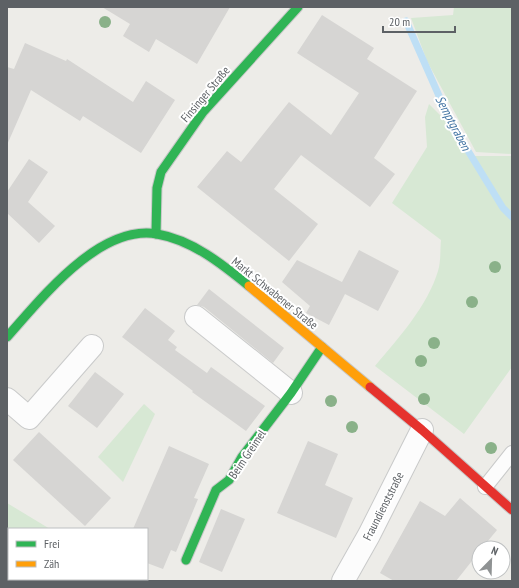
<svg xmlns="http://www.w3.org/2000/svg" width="519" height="588" viewBox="0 0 519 588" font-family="'PT Sans Narrow',sans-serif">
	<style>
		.green { fill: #d7e8d4 }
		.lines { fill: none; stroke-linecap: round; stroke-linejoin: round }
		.stream { stroke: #bedff5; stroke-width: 7 }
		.building { fill: #d6d5d3 }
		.lane-casing { stroke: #c9caca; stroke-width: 16 }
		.street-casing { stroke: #c9caca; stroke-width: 24 }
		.fast-casing { stroke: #c8c8c8; stroke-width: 11 }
		.slow-casing { stroke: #c8c8c8; stroke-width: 11 }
		.jam-casing { stroke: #c8c8c8; stroke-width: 11 }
		.lane { stroke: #fcfcfc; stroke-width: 14 }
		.street { stroke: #fcfcfc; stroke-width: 22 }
		.fast { stroke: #30b455; stroke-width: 9 }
		.slow { stroke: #ff9f0a; stroke-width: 9 }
		.jam { stroke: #e5322d; stroke-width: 9 }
		.tree { fill: #8ab189 }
		.labels { text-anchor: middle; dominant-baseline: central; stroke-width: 4; stroke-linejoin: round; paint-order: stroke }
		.street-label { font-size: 12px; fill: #5d6165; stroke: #fff }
		.water-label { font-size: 13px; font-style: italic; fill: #4475a4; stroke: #fff }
	</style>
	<rect width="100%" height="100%" fill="#edece8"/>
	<!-- green -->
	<g class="green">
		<polygon points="454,7 512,7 512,154 476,152 427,61 411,18 453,15"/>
		<path d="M 429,104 L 449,124 L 471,156 L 512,156 L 512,367 L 464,434 L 375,366 C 398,339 428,305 438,271 C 441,262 440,250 441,240 L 392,203 L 427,147 L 425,117 Z"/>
		<polygon points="144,404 155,414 123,482 98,457"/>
		<polygon points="7,503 50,529 9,529 9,579 135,579 139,581 7,581"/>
	</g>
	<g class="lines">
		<!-- stream -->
		<polyline class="stream" points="406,21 451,123 503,208 512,217"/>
	</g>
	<!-- building -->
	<g class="building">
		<polygon points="102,7 230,7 197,64 156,39 149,52 123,36 130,24"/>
		<polygon points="322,15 374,48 367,59 417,91 374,158 395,174 370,207 301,155 274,189 318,224 289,261 197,187 227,151 241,162 289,102 331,135 359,93 297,53"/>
		<polygon points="25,43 66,61 67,59 133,102 146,81 175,100 141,153 83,116 80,121 31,90 7,145 7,67 14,69"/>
		<polygon points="29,159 48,172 28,202 55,226 39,243 7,213 7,192"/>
		<polygon points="359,250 399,271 378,311 345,294 329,325 306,313 310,306 282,282 297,260 342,282"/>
		<polygon points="209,289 284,348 273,363 204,307 197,305"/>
		<polygon points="145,308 175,331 168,340 177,347 175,350 207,373 211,367 265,406 246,431 192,392 193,391 122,337"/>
		<polygon points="95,372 124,394 97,428 68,406"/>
		<polygon points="39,432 111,498 85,526 13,460"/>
		<polygon points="308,441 338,454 325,485 353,498 336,538 277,513"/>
		<polygon points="169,446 209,464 194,498 198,499 176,552 171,550 163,569 147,563 147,529 133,529"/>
		<polygon points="460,498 497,530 482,548 479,548 479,552 456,581 394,581 380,573 420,501 445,516"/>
		<polygon points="221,509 245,519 222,572 199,562"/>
	</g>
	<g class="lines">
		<defs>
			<polyline id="lane" points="485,487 512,453"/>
			<g id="street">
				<polyline points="196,317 291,393"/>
				<polyline points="7,399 29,418 92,346"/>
				<polyline points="343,581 369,535 422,430"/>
			</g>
			<g id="fast">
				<polyline points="156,234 157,188 161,172 203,112 298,7"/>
				<path d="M 7,337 C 41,299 99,224 157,234 C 192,240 222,264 249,286"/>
				<polyline points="186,560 216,490 229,480 242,457 291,393 322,347"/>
			</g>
			<polyline id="slow" points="249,286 370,387"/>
			<polyline id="jam" points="370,387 422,430 512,510"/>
		</defs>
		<!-- lane casing -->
		<use href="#lane" class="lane-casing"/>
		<!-- street casing -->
		<use href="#street" class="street-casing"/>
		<!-- fast casing -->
		<use href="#fast" class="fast-casing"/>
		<!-- slow casing -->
		<use href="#slow" class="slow-casing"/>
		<!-- jam casing -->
		<use href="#jam" class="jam-casing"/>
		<!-- lane -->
		<use href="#lane" class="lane"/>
		<!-- street -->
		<use href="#street" class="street"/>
		<!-- fast -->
		<use href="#fast" class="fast"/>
		<!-- slow -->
		<use href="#slow" class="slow"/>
		<!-- jam -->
		<use href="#jam" class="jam"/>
	</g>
	<!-- trees -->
	<g class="tree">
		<circle cx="105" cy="22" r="6"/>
		<circle cx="495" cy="267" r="6"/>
		<circle cx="472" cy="302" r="6"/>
		<circle cx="434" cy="343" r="6"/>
		<circle cx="421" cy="361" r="6"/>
		<circle cx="424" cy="399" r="6"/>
		<circle cx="331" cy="401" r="6"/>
		<circle cx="352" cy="427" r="6"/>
		<circle cx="491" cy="448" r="6"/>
	</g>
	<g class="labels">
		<!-- street labels -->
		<g class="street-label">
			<text transform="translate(205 94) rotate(-50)">Finsinger Straße</text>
			<text transform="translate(275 293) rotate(39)">Markt Schwabener Straße</text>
			<text transform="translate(247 454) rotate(-56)">Beim Greimel</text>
			<text transform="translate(383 506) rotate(-63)">Fraundienststraße</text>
		</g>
		<!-- water labels -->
		<g class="water-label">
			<text transform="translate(453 123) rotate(62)">Semptgraben</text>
		</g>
	</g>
	<!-- border -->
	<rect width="519" height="588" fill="none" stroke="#5d6165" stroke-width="16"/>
	<!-- legend -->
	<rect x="8" y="528" width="140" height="52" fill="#ffffff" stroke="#bec0c1"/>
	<rect x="16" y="541" width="20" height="6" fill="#30b455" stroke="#bec0c1"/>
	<text x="44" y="548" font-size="12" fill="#5d6165">Frei</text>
	<rect x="16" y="561" width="20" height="6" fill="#ff9f0a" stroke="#bec0c1"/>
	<text x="44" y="568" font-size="12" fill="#5d6165">Zäh</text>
	<!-- north arrow -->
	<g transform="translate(491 560) rotate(23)"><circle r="19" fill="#ffffff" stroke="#bec0c1"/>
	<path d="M0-3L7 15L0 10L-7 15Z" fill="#8f9293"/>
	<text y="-6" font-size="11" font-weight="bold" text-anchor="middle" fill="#5d6165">N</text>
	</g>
	<!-- scale -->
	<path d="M383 26v6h72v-6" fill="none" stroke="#5d6165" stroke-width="2"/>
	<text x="389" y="26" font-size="12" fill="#5d6165" stroke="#ffffff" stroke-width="3" paint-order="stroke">20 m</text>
</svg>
